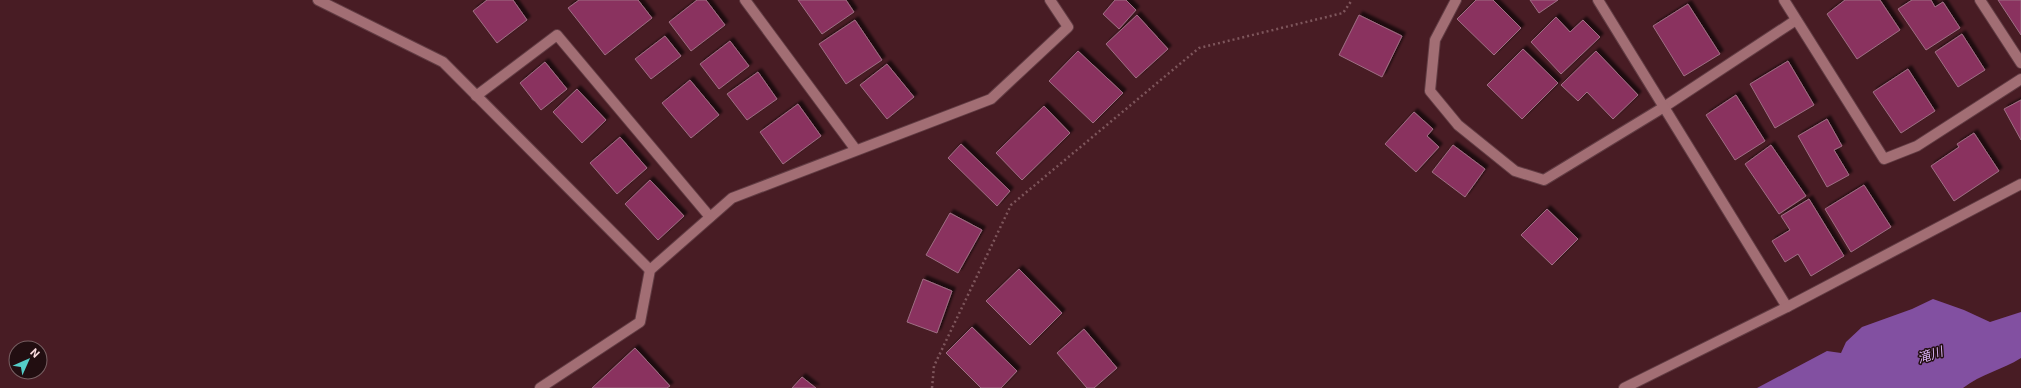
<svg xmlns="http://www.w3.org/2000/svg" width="2021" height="388" viewBox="0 0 2021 388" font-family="Roboto,'Noto Sans JP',sans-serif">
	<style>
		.water { fill: #8250a1 }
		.building { fill: #8a305f; stroke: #9f6f84; filter: url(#shadow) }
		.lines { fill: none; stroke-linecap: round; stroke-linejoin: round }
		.street-casing { stroke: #613c43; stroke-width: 12 }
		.path { stroke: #7e565c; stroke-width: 2.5; stroke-dasharray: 2 3; stroke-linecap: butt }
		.street { stroke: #a26e74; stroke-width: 10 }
		.labels { text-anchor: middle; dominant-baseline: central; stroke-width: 3; stroke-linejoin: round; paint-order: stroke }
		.water-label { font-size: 13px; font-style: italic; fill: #d6b0f1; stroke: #220e11 }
	</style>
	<defs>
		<filter id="shadow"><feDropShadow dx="3.5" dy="-3.5" stdDeviation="1" flood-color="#0009"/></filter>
	</defs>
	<rect width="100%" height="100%" fill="#481c24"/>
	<!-- water -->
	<path class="water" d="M 1933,299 L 1964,310 L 1990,322 L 2021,312 L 2021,358 C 2002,370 1981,374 1963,388 L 1757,388 L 1827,351 L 1841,353 L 1846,342 L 1862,327 L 1912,309 Z"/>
	<!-- building -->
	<g class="building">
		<polygon points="487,0 513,0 527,20 497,43 473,11"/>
		<polygon points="579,0 638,0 652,18 605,55 568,8"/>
		<polygon points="697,0 706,0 725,25 691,51 669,22"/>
		<polygon points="798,0 846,0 854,12 822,34"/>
		<polygon points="1115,0 1126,0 1136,10 1119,29 1103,14"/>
		<polygon points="1476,0 1493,0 1521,28 1494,55 1457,19"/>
		<polygon points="1530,0 1558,0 1539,13"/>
		<polygon points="1845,0 1880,0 1900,30 1857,59 1827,14"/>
		<polygon points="1912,0 1931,0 1935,7 1943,2 1960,28 1926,50 1898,9"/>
		<polygon points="1998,0 2021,0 2021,35"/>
		<polygon points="1688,4 1720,54 1684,76 1653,26"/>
		<polygon points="1137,15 1168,49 1136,78 1106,44"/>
		<polygon points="1359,15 1402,36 1382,77 1339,55"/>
		<polygon points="1556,17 1570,32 1583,20 1600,37 1561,74 1531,42"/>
		<polygon points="855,20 882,60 846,84 819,44"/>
		<polygon points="1962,34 1985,70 1958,87 1935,52"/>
		<polygon points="665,36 681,56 651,79 635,59"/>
		<polygon points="730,41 749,66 719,89 700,64"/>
		<polygon points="1523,49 1558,83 1522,119 1487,85"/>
		<polygon points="1078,51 1123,93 1093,123 1049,81"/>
		<polygon points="1596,51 1638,95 1613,119 1587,92 1578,101 1561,85"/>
		<polygon points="1788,61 1814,105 1775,128 1750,84"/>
		<polygon points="545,62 567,89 541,110 520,83"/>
		<polygon points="887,64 914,97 887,119 860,85"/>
		<polygon points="1908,69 1935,111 1901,133 1873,92"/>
		<polygon points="758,72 777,99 747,120 727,94"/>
		<polygon points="690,80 719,115 691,138 662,103"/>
		<polygon points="577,89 606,120 582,143 553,112"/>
		<polygon points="1736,95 1765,141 1735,160 1706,115"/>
		<polygon points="2021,100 2021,140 2004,109"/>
		<polygon points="798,104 821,136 783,164 760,132"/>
		<polygon points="1044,106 1070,133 1022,180 996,153"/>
		<polygon points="1414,112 1433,129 1427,136 1439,147 1416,172 1385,144"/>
		<polygon points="1827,119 1842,146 1834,150 1849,175 1827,187 1798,136"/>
		<polygon points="1974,133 1999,171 1954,201 1931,166 1959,147 1957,144"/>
		<polygon points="620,137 647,168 617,194 590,163"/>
		<polygon points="961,144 1010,191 997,206 948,158"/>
		<polygon points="1453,145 1485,169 1465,197 1432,172"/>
		<polygon points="1771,145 1806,196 1779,214 1745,164"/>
		<polygon points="650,180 684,216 658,240 625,204"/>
		<polygon points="1864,185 1891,227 1851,252 1825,209"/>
		<polygon points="1809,199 1844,256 1811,276 1798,254 1785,262 1772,241 1790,230 1781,216"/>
		<polygon points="1547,209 1578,239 1552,265 1521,235"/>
		<polygon points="950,213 982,230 958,273 926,255"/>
		<polygon points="1019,269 1062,313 1030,345 986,301"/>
		<polygon points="923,279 952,291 937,333 907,322"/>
		<polygon points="972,327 1017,371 1001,388 981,388 946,353"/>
		<polygon points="1084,329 1117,368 1094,388 1087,388 1057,353"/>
		<polygon points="635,348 670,386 667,388 592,388"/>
		<polygon points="802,377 816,388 792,388"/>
	</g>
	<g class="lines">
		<defs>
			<g id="street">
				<polyline points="318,0 443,62 650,270"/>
				<polyline points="745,0 856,150"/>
				<polyline points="1456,0 1435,40 1430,91 1458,125 1515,171 1544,180 1664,107 1796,20"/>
				<polyline points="1598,0 1787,307"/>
				<polyline points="1784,0 1884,159 1917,146 2021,79"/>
				<polyline points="1980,0 2021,63"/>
				<polyline points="476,96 557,35 710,217"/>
				<polyline points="540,388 640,322 650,270 732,198 991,99 1068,27 1050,0"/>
				<polyline points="1624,388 1787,307 2021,184"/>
			</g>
		</defs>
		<!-- street casing -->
		<use href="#street" class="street-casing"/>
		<!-- path -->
		<polyline class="path" points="932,388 934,366 1011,205 1199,48 1343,13 1352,0"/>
		<!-- street -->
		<use href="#street" class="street"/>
	</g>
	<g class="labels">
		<!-- water labels -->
		<g class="water-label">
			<text transform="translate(1930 355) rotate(-18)">滝川</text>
		</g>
	</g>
	<!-- north arrow -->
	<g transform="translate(28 360) rotate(45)"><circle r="19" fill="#220e11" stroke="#786063"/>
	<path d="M0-3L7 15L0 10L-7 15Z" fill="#54cdc8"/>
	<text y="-6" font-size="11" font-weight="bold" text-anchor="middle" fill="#f8dadd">N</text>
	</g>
</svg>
